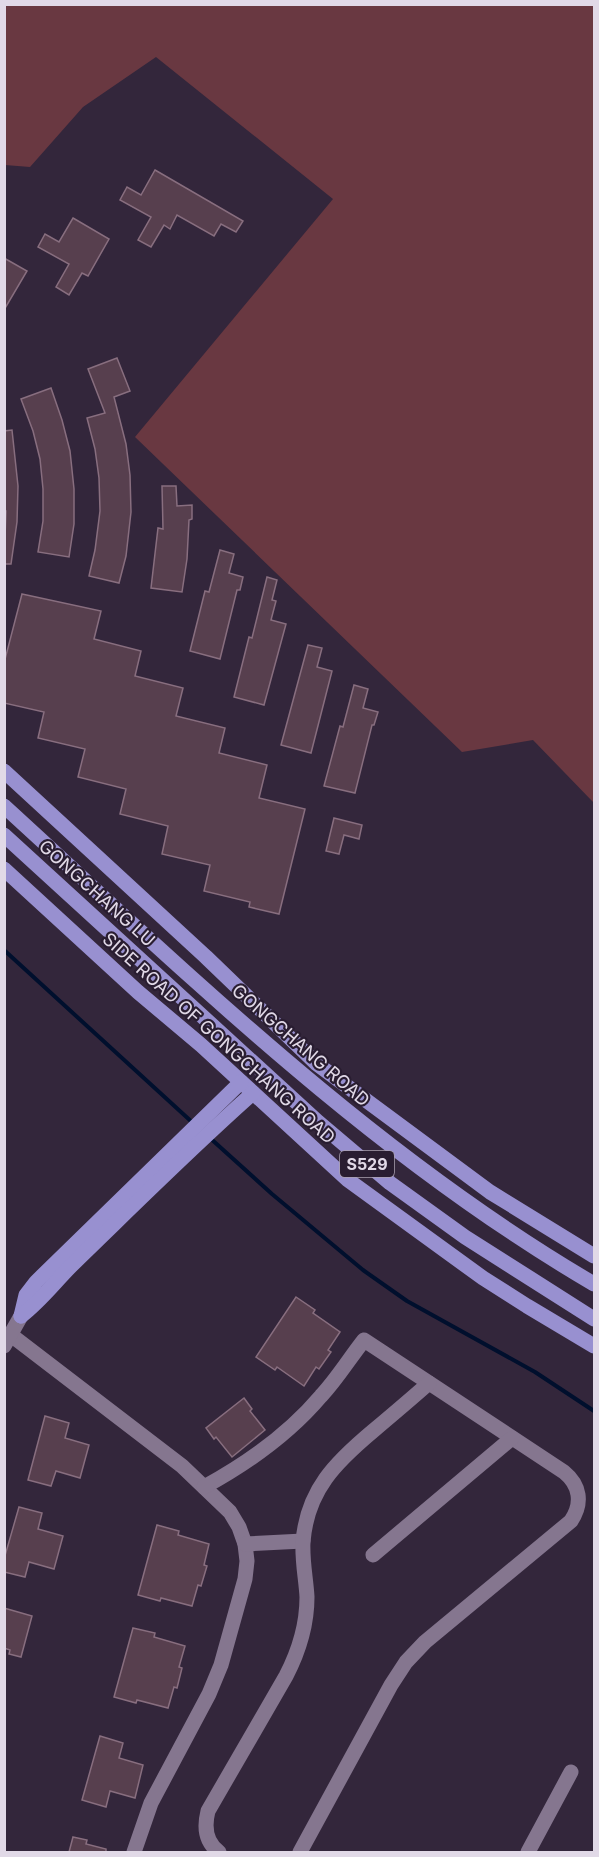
<svg xmlns="http://www.w3.org/2000/svg" width="599" height="1857" viewBox="0 0 599 1857" font-family="Inter,sans-serif">
	<style>
		.green { fill: #693841 }
		.lines { fill: none; stroke-linecap: round; stroke-linejoin: round }
		.stream { stroke: #000f2d; stroke-width: 4 }
		.building { fill: #573f4e; stroke: #886e7f; stroke-width: 1.5 }
		.minor { stroke: #85768f; stroke-width: 15 }
		.major { stroke: #9890d0; stroke-width: 15 }
		.labels { text-anchor: middle; dominant-baseline: central; stroke-width: 4.5; stroke-linejoin: round; paint-order: stroke }
		.shield { fill: #291d31; stroke: #aaa1b0; stroke-width: 1.5 }
		.shield-label { font-size: 16px; font-weight: bold; fill: #e1d9e7 }
		.street-label { font-size: 18px; fill: #e1d9e7; stroke: #291d31 }
	</style>
	<rect width="100%" height="100%" fill="#33263b"/>
	<!-- green -->
	<polygon class="green" points="4,5 594,5 594,803 533,740 462,752 135,437 333,199 156,57 83,107 30,167 5,165"/>
	<g class="lines">
		<!-- stream -->
		<g class="stream">
			<polyline points="4,950 193,1123"/>
			<polyline points="210,1138 272,1194 363,1270 407,1301 535,1372 594,1411"/>
		</g>
	</g>
	<!-- building -->
	<g class="building">
		<polygon points="155,170 243,221 236,232 221,224 214,236 177,215 170,229 164,225 151,247 138,240 151,217 120,200 127,187 141,195"/>
		<polygon points="73,218 109,239 88,276 82,273 69,295 56,287 69,264 38,247 45,234 59,242"/>
		<polygon points="4,258 27,271 4,310"/>
		<polygon points="117,358 130,391 114,397 126,444 130,475 131,512 126,556 119,583 89,576 95,550 100,511 99,478 95,449 87,418 105,413 88,369"/>
		<polygon points="51,388 62,420 70,451 74,489 74,524 69,557 38,552 43,521 43,489 40,459 33,431 21,399"/>
		<polygon points="12,430 18,486 17,522 11,564 4,564 6,511 4,511 4,431"/>
		<polygon points="162,486 176,486 177,506 192,505 192,519 189,520 187,559 182,592 151,588 158,528 163,529"/>
		<polygon points="220,550 234,554 229,573 243,577 240,590 237,590 220,659 190,651 205,591 209,592"/>
		<polygon points="267,577 277,580 272,600 276,601 271,620 286,624 264,705 234,697 249,637 252,638"/>
		<polygon points="22,594 101,611 94,639 141,651 135,676 183,688 176,716 225,728 219,753 267,765 259,798 305,809 279,914 249,907 250,902 204,891 210,865 162,854 168,826 120,814 126,789 78,777 85,749 38,738 44,712 4,703 4,663"/>
		<polygon points="308,645 322,648 317,667 332,671 311,753 281,745"/>
		<polygon points="354,685 368,689 363,708 378,712 374,725 372,725 355,793 324,786 340,726 343,727"/>
		<polygon points="334,818 362,825 359,839 344,835 339,854 326,851"/>
		<polygon points="296,1297 315,1310 313,1313 340,1332 328,1350 331,1352 319,1369 316,1367 304,1386 277,1367 275,1370 256,1357"/>
		<polygon points="244,1398 252,1409 250,1411 265,1430 232,1457 216,1437 214,1439 206,1428"/>
		<polygon points="45,1416 69,1423 65,1438 89,1445 80,1478 56,1471 51,1486 28,1480"/>
		<polygon points="19,1507 42,1513 38,1529 63,1536 54,1569 29,1562 25,1577 4,1572 4,1559"/>
		<polygon points="157,1525 179,1531 178,1535 209,1544 204,1565 207,1566 201,1586 198,1585 192,1606 161,1598 160,1601 138,1595"/>
		<polygon points="4,1608 32,1616 21,1657 9,1654 10,1650 4,1648"/>
		<polygon points="133,1628 155,1633 154,1637 185,1646 179,1667 182,1668 177,1688 174,1687 168,1708 137,1700 136,1703 114,1697"/>
		<polygon points="100,1736 123,1743 119,1758 143,1765 135,1798 110,1791 106,1807 82,1800"/>
		<polygon points="73,1837 87,1840 86,1844 106,1849 106,1852 69,1852"/>
	</g>
	<g class="lines">
		<!-- minor -->
		<g class="minor">
			<polyline points="11,1335 182,1466 230,1512 239,1527 245,1544 247,1561 245,1579 221,1665 209,1694 151,1803 134,1852"/>
			<polyline points="4,1346 21,1316"/>
			<path d="M 204,1487 C 248,1463 288,1435 321,1396 C 337,1379 349,1359 364,1340 L 564,1472 C 580,1485 583,1503 571,1521 L 425,1642 L 406,1662 L 391,1685 L 300,1852"/>
			<polyline points="245,1544 303,1541"/>
			<polyline points="373,1555 512,1438"/>
			<path d="M 219,1852 C 205,1842 204,1827 208,1811 L 286,1676 C 299,1651 307,1625 307,1597 C 306,1579 302,1561 303,1542 C 307,1490 336,1462 373,1431 C 392,1415 411,1399 429,1383"/>
			<polyline points="528,1852 571,1772"/>
		</g>
		<!-- major -->
		<g class="major">
			<polyline points="4,771 206,957 317,1064 490,1192 594,1256"/>
			<path d="M 4,806 C 191,977 375,1156 594,1284"/>
			<polyline points="4,835 318,1122 390,1183 465,1237 594,1319"/>
			<polyline points="4,869 138,992 201,1045 348,1180 483,1278 527,1306 594,1346"/>
			<polyline points="21,1316 26,1295 36,1282 241,1082"/>
			<path d="M 21,1316 C 42,1300 57,1279 76,1261 C 135,1204 192,1147 253,1093"/>
		</g>
	</g>
	<g class="labels">
		<!-- shield labels -->
		<rect class="shield" x="340" y="1151" width="54" height="26" rx="4.5"/>
		<g class="shield-label">
			<text x="367" y="1164">S529</text>
		</g>
		<!-- street labels -->
		<g class="street-label">
			<text transform="translate(97 893) rotate(42)">GONGCHANG LU</text>
			<text transform="translate(219 1038) rotate(42)">SIDE ROAD OF GONGCHANG ROAD</text>
			<text transform="translate(301 1045) rotate(41)">GONGCHANG ROAD</text>
		</g>
	</g>
	<!-- border -->
	<rect width="599" height="1857" fill="none" stroke="#e1d9e7" stroke-width="12"/>
</svg>
